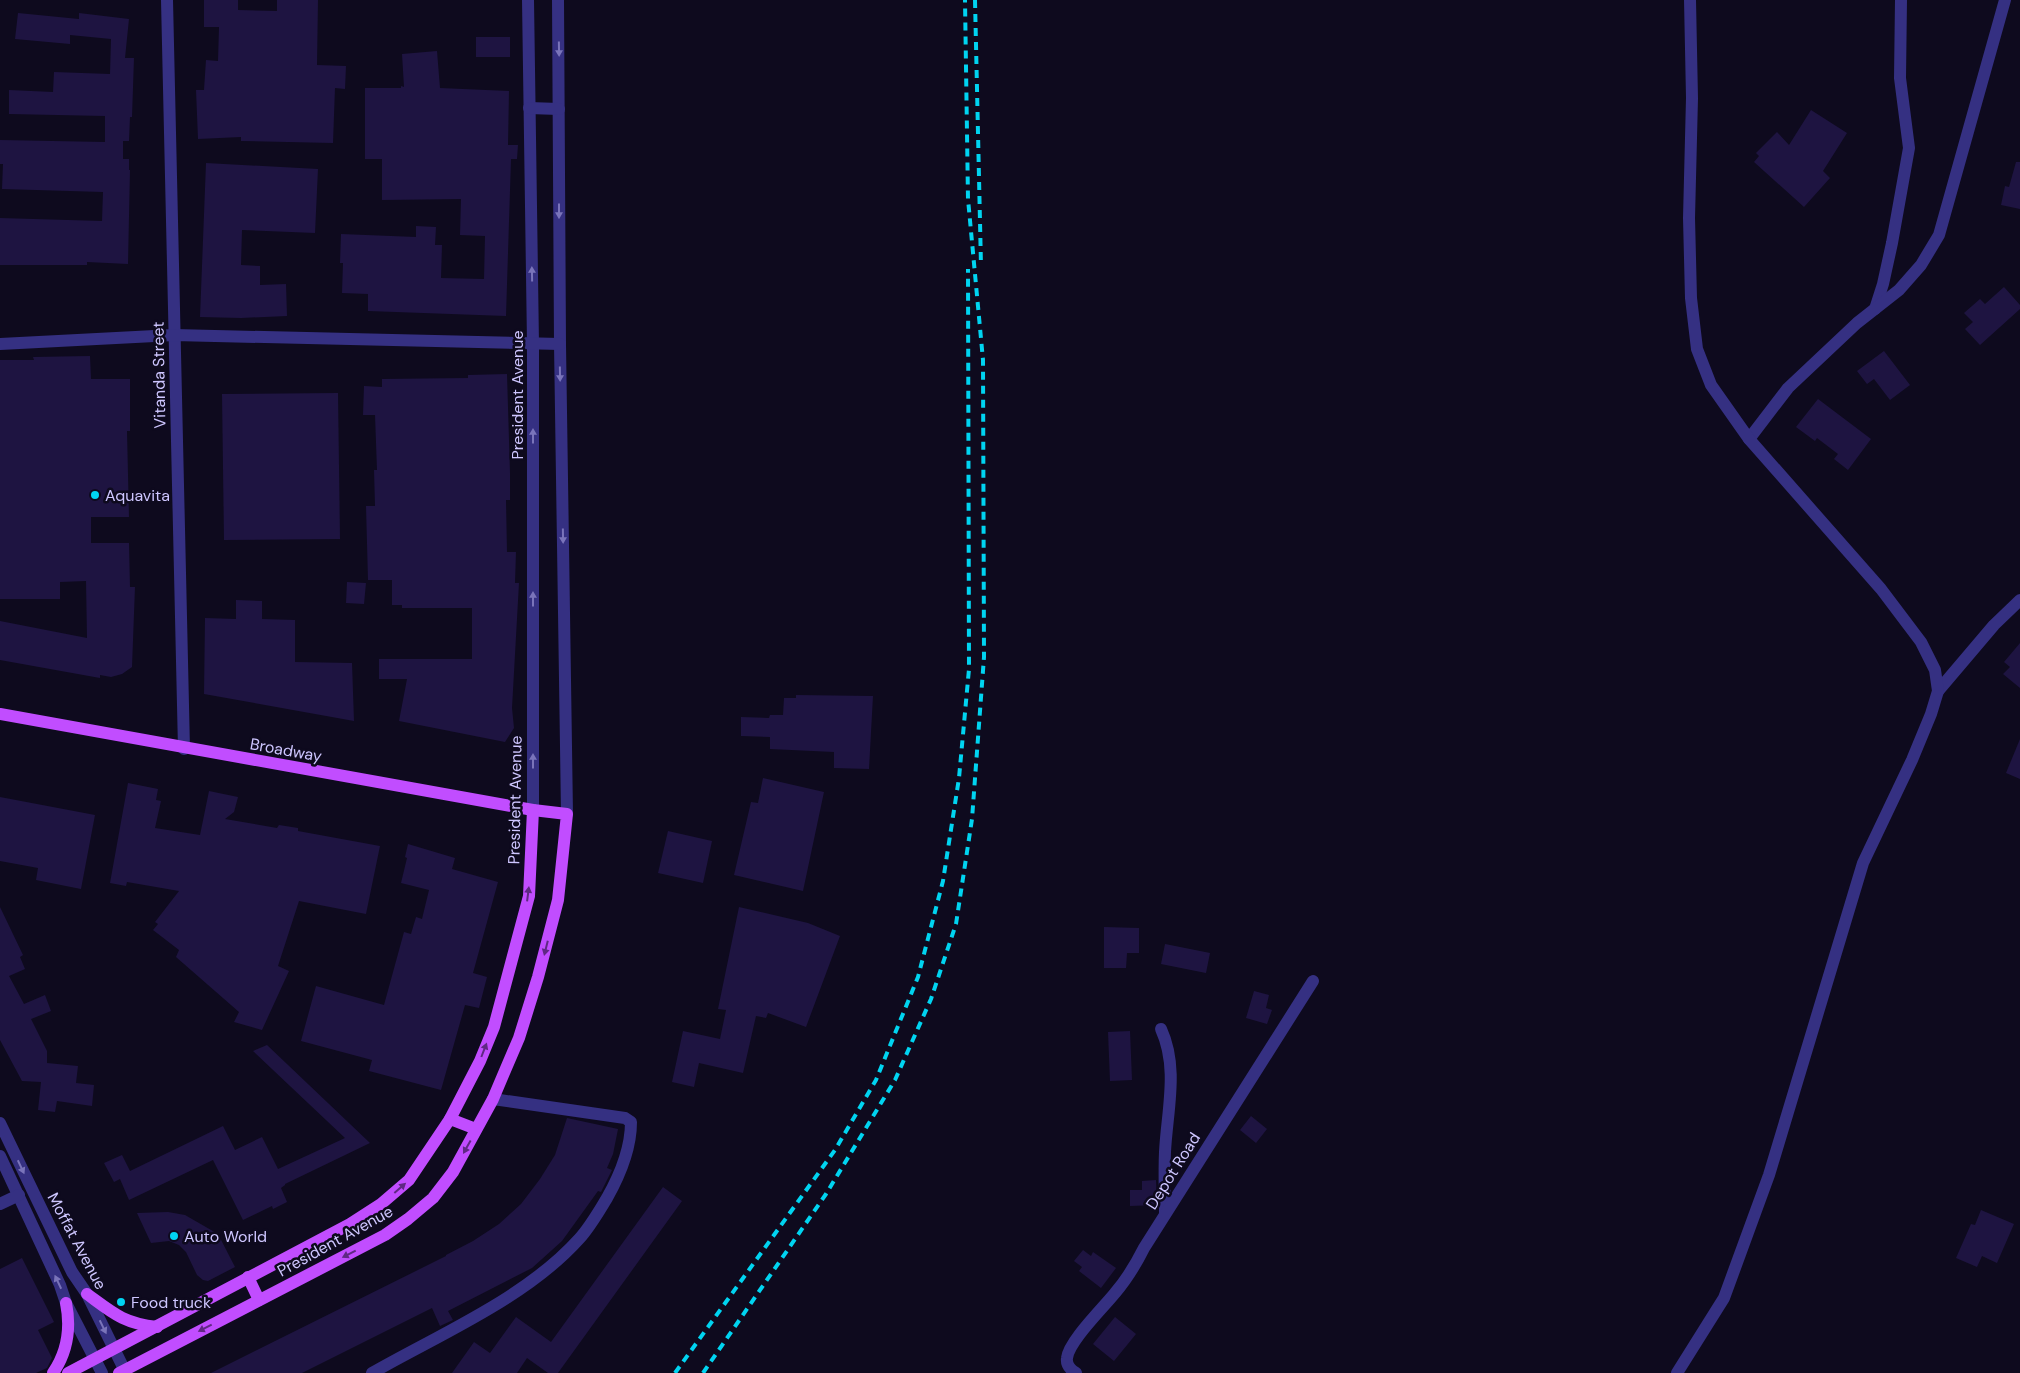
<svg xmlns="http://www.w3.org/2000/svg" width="2020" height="1373" viewBox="0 0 2020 1373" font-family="'DM Sans',sans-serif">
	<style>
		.building { fill: #1e1441 }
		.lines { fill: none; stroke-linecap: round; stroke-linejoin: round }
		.minor { stroke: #353082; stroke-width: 12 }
		.major { stroke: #c14dff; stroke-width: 12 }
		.rail { stroke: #00d4f1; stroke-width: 4; stroke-dasharray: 8 6; stroke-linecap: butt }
		.oneway { fill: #7a74ba }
		.oneway2 { fill: #5f2883 }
		.poi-dot { fill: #00d4f1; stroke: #0e0a1e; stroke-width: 2 }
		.labels { text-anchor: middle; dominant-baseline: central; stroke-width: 5; stroke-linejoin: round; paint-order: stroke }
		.street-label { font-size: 16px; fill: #cec6ff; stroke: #0e0a1e }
		.poi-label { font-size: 16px; fill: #cec6ff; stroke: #0e0a1e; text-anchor: start }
	</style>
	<rect width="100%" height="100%" fill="#0e0a1e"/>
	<!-- building -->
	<g class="building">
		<polygon points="204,0 238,0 238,10 277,11 277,0 318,0 317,65 346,66 345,89 335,88 333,143 241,141 241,137 198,139 196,90 204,90 206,60 218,61 219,27 204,27"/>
		<polygon points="18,13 79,19 79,13 129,19 125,58 134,58 132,117 130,117 129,141 123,141 123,159 129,159 129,170 130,170 128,264 87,262 87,265 0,265 0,218 102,221 103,192 2,189 3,164 0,164 0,140 105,142 105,116 9,114 9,90 53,92 54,72 110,74 111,39 70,35 70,44 15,39"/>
		<rect x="476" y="37" width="34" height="20"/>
		<polygon points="437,51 440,88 509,91 508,145 518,145 517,159 511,159 506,316 368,311 368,294 342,293 343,263 340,263 341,234 416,237 416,226 436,227 435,245 442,245 441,278 484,279 485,236 460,235 461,199 382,200 382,159 365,159 365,88 401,88 401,86 404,87 402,54"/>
		<polygon points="1811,110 1847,133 1823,171 1830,178 1804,207 1754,162 1759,156 1756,153 1777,132 1789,145"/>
		<polygon points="2016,162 2020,162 2020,209 2001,205 2005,186 2009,187"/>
		<polygon points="206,163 318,169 315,233 242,230 241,265 260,266 260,285 286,284 287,316 241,318 200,317"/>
		<polygon points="2004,287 2020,305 2020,309 1980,345 1965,329 1973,322 1964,313 1980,299 1985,304"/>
		<polygon points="1884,351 1910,385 1890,400 1874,379 1867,384 1857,371"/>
		<polygon points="90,356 91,379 130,379 130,431 127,431 129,517 91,517 91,543 129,543 130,587 135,587 132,667 122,674 111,677 100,675 100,678 0,660 0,621 87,638 86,581 60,582 60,599 0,599 0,360 34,360 33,357"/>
		<polygon points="507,374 510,473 510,500 506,500 507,552 516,552 515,583 519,583 512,708 514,728 505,742 399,721 407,679 379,679 379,659 472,659 472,608 402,608 402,605 392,605 392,580 368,580 366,506 375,506 374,470 377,470 375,415 363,415 364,386 382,387 382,379 468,378 468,375"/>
		<polygon points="338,393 340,539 224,540 222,394"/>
		<polygon points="1818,399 1871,439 1848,470 1834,459 1838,454 1817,438 1815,441 1796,427"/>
		<polygon points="347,582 366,583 364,604 346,603"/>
		<polygon points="236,600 262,601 262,619 295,620 295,662 352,663 354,721 204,694 205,618 236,619"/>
		<polygon points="2020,643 2020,688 2003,674 2010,667 2004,662"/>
		<polygon points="796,695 873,696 869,769 834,768 834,752 770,749 770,737 741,736 741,717 769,718 770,715 783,715 784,698 796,698"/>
		<polygon points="2020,739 2020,779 2006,773"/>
		<polygon points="763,778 824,792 803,891 734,875 751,802 758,803"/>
		<polygon points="128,783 158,789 156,800 161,801 155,828 200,835 209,791 238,797 234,812 225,819 277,828 279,825 298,828 298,831 380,846 366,914 299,901 278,966 289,971 262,1030 234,1022 239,1012 176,957 179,950 153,930 158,924 155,922 179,891 127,882 126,886 110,883"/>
		<polygon points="0,797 95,815 81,889 36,880 38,868 0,861"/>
		<polygon points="668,831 712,841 703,883 658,873"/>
		<polygon points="408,844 455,858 452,869 498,882 473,973 487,977 479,1008 465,1005 441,1090 369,1071 372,1060 301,1041 316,986 384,1005 404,932 411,934 416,917 422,919 429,890 401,883 407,858 405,857"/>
		<polygon points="0,907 23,955 20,957 25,969 9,976 24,1004 45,995 51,1011 31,1019 47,1051 47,1063 78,1066 76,1083 94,1085 92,1106 57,1101 55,1112 38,1110 41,1082 22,1081 0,1040"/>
		<polygon points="739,907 808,923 840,936 806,1027 768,1013 766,1018 756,1016 743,1073 699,1063 694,1087 672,1082 683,1031 720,1039 726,1010 718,1009"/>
		<polygon points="1104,927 1139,928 1139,953 1127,953 1126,968 1104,968"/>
		<polygon points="1165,944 1210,953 1206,973 1161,964"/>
		<polygon points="1254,991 1269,995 1266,1008 1272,1010 1267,1024 1246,1018"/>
		<polygon points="1130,1031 1132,1080 1110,1081 1108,1032"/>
		<polygon points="267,1045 370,1143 285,1184 285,1185 281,1188 287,1202 273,1209 272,1206 243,1220 213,1160 129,1200 120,1179 114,1182 104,1163 122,1155 130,1171 223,1126 235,1150 262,1137 278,1169 345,1138 253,1051"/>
		<polygon points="1251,1116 1267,1129 1256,1143 1240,1130"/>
		<polygon points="567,1118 618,1129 613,1154 607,1168 612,1170 601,1192 598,1191 562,1241 532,1268 448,1311 453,1320 440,1326 432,1308 302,1373 211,1373 446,1256 446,1255 473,1241 499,1224 521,1204 540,1179 555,1155"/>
		<polygon points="1156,1180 1157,1205 1130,1206 1130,1190 1142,1190 1142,1181"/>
		<polygon points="663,1187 682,1201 558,1373 548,1373 527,1358 517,1373 452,1373 474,1342 490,1353 516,1317 551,1342"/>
		<polygon points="1981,1210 2014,1224 1997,1263 1982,1256 1977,1267 1956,1258 1971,1224 1975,1225"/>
		<polygon points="168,1212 185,1215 218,1234 235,1267 208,1281 203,1280 197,1275 186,1252 179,1245 169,1241 151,1243 137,1213"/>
		<polygon points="1083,1250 1091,1256 1093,1252 1116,1268 1101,1288 1079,1271 1082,1267 1074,1261"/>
		<polygon points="22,1258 54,1322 38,1330 52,1358 47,1368 36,1373 0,1373 0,1269"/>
		<polygon points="1115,1317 1136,1334 1114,1361 1093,1344"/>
	</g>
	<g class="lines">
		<!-- minor -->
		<g class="minor">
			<polyline points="167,0 184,749"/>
			<polyline points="528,0 533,344 533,810"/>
			<polyline points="558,0 560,344 567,814"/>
			<polyline points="529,108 559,109"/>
			<polyline points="1875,309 1883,284 1892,243 1909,148 1900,78 1901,0"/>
			<polyline points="0,344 174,335 560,344"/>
			<polyline points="1749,439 1788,388 1857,323 1899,290 1921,265 1939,235 2005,0"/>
			<polyline points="1938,691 1994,625 2020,600"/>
			<path d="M 1161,1029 C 1179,1068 1167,1111 1165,1152 C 1164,1172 1165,1193 1165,1214"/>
			<polyline points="0,1123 72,1272 87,1294 126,1373"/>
			<polyline points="0,1156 60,1285 66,1303 102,1373"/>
			<polyline points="0,1204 19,1195"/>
			<path d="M 372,1373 C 440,1334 526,1298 579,1239 C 590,1227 599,1211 607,1198 C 620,1175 631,1149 631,1122 L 625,1118 L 493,1099"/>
			<path d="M 1076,1373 C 1071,1370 1066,1365 1067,1358 C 1069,1341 1103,1308 1115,1293 C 1127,1279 1136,1264 1144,1248 L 1313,981"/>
			<polyline points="1677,1373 1724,1298 1769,1175 1863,863 1912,760 1931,714 1938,691 1935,670 1921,642 1881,589 1749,439 1711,385 1697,349 1691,298 1689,218 1692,98 1690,0"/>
		</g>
		<!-- major -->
		<g class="major">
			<polyline points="0,714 533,810 567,814 558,900 538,977 519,1038 504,1073 493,1099 453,1172 433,1198 408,1219 385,1235 119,1373"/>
			<polyline points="450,1119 476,1129"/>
			<polyline points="248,1277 259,1300"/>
			<path d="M 87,1294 C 113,1313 123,1323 157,1327"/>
			<path d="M 53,1373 C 68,1351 71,1328 66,1303"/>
			<polyline points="68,1373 350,1224 381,1204 409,1180 450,1119 480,1061 494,1027 529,896 533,810"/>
		</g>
		<!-- rail -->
		<g class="rail">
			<polyline points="975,0 981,266"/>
			<polyline points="675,1373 835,1150 876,1080 918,977 943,881 959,778 969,669 968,269"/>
			<polyline points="703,1373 826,1194 895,1080 931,999 956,924 972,819 984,657 983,360 968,199 965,0"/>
		</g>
	</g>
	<!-- one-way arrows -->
	<defs><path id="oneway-solid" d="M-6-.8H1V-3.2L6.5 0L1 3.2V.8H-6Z" transform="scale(1.25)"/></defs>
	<g class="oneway">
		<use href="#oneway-solid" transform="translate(559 49) rotate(89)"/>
		<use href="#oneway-solid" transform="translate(559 211) rotate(90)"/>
		<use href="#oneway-solid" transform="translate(532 274) rotate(-91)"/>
		<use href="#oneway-solid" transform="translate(560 374) rotate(89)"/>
		<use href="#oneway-solid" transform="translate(533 436) rotate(-90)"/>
		<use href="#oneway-solid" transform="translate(563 536) rotate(89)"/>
		<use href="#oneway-solid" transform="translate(533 599) rotate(-90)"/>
		<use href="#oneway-solid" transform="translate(533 761) rotate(-90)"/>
		<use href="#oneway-solid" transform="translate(21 1167) rotate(65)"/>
		<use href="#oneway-solid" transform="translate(58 1282) rotate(-115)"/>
		<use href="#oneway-solid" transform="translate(103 1327) rotate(64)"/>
	</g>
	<g class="oneway2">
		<use href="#oneway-solid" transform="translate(528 894) rotate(-83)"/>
		<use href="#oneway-solid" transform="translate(546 948) rotate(104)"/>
		<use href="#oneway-solid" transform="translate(484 1050) rotate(-69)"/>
		<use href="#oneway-solid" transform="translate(467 1147) rotate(119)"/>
		<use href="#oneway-solid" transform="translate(400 1188) rotate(-41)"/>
		<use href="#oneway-solid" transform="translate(349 1254) rotate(153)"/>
		<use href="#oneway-solid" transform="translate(205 1328) rotate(153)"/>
	</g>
	<!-- markers -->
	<g class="poi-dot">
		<circle cx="95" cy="495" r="5"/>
		<circle cx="174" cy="1236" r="5"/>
		<circle cx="121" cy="1302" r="5"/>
	</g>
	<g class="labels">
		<!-- street labels -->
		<g class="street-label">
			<text transform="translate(159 375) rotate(-91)">Vitanda Street</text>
			<text transform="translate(517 395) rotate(-90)">President Avenue</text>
			<text transform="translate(286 750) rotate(10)">Broadway</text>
			<text transform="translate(515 800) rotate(-89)">President Avenue</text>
			<text transform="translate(1173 1171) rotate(-58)">Depot Road</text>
			<text transform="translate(77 1241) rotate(62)">Moffat Avenue</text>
			<text transform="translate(335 1241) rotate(-29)">President Avenue</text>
		</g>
		<!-- poi labels -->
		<g class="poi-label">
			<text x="105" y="495">Aquavita</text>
			<text x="184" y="1236">Auto World</text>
			<text x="131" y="1302">Food truck</text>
		</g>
	</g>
</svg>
